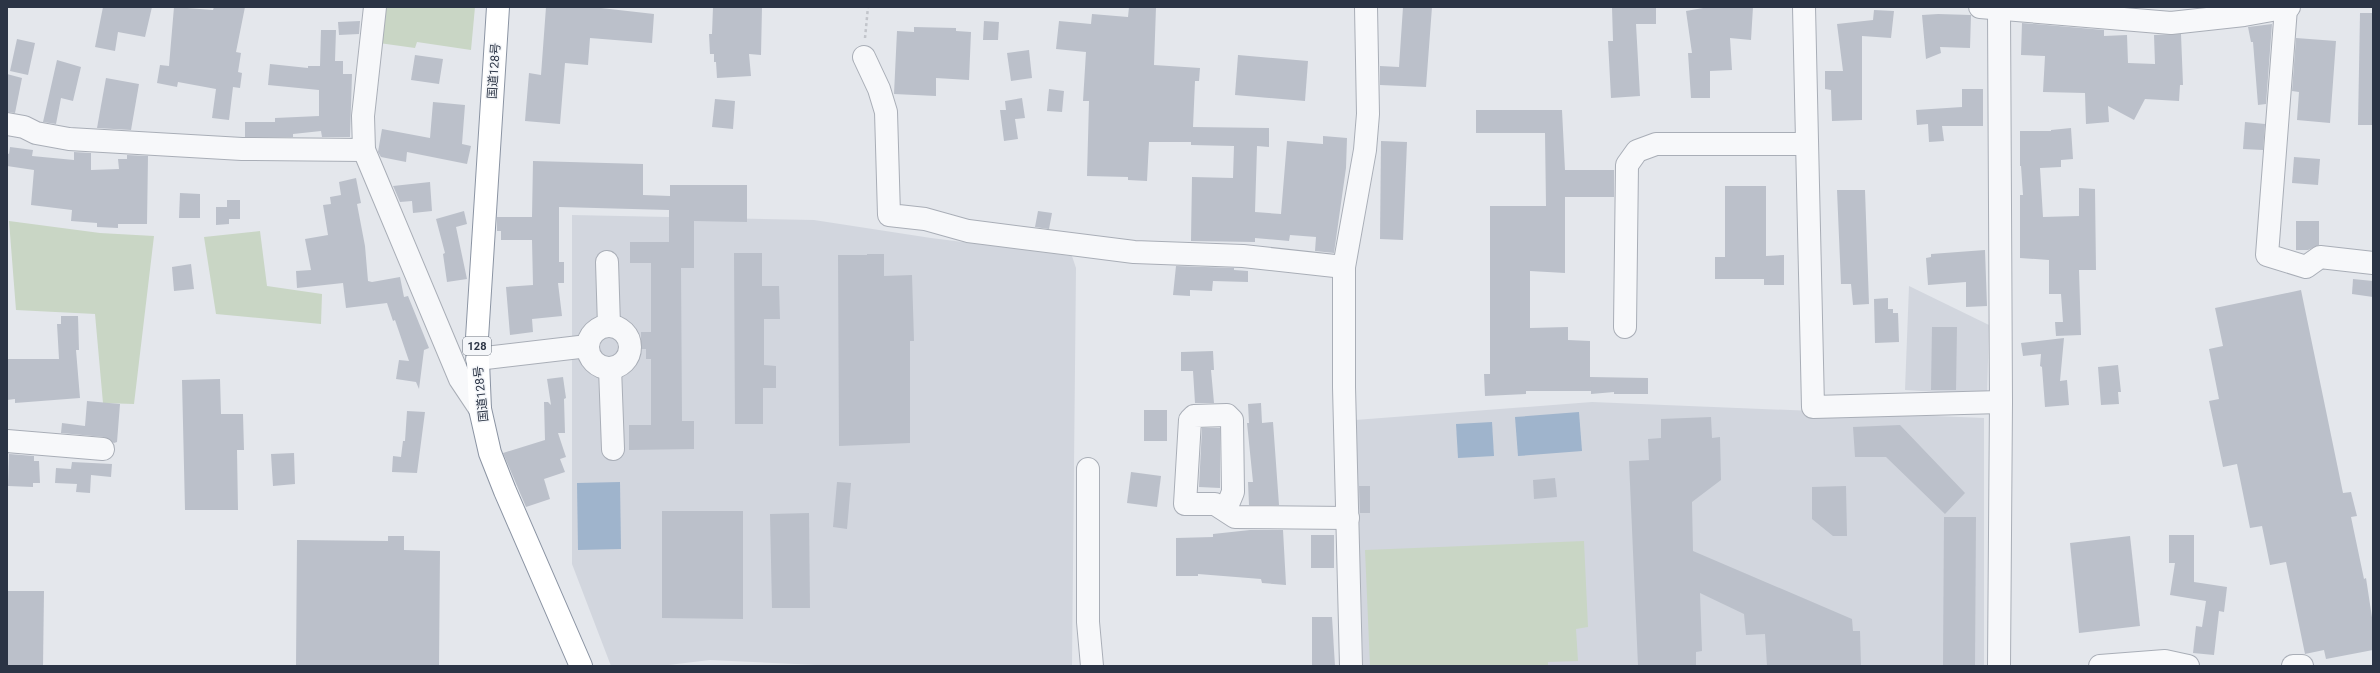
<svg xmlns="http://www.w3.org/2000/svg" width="2380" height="673" viewBox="0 0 2380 673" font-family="Roboto,'Noto Sans JP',sans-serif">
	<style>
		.built { fill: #d2d6de }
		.green { fill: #c9d6c5 }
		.water { fill: #9fb4cc }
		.building { fill: #bbc0ca }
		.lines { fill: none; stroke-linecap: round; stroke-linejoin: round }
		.minor-casing { stroke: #a9aeb7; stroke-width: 24 }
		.highway-casing { stroke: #8b94a3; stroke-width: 24 }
		.path { stroke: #c2c5cb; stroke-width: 2.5; stroke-dasharray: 3 3; stroke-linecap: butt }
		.minor { stroke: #f7f8fa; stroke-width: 22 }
		.highway { stroke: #fff; stroke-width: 22 }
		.labels { text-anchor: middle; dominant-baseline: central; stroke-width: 3; stroke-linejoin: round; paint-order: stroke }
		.shield { fill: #f4f6f9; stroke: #676e7b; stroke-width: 1 }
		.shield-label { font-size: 11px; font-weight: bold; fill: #2b3445 }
		.street-label { font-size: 12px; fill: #2b3445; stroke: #f4f6f9 }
	</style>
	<rect width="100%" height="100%" fill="#e4e7ec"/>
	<!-- built -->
	<g class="built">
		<polygon points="572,215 814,220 931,238 1072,256 1076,268 1072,666 838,666 710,660 660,666 611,666 572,564"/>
		<polygon points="1909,286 1989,325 1987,395 1905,390"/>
		<polygon points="1592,402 1984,418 1984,666 1363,666 1355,420"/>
	</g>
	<!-- green -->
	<g class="green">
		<polygon points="385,7 475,7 471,50 417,42 415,48 379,43"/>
		<polygon points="9,221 100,233 154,236 134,404 103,403 95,314 16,310"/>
		<polygon points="260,231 267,286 322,294 321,324 216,314 204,237"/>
		<polygon points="1584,541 1588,627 1576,629 1578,661 1548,662 1548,666 1370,666 1365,550"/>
	</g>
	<!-- water -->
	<g class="water">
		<polygon points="1579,412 1582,451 1518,456 1515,417"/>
		<polygon points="1492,422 1494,456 1458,458 1456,424"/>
		<polygon points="620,482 621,549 578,550 577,483"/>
	</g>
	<!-- building -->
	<g class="building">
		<polygon points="103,7 152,7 145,37 118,32 115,51 95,47"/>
		<polygon points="174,7 213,10 214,7 245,7 236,52 241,53 238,72 242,73 240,88 233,87 229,120 212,118 216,89 178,82 177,87 157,83 160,65 169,66"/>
		<polygon points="546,7 592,7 654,14 652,43 590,38 588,65 565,63 560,124 525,121 529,73 541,75"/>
		<polygon points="713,7 762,7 761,55 749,54 751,76 717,78 716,62 714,62 714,54 710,54 709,34 712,34"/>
		<polygon points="1129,7 1156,7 1154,65 1200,68 1199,81 1195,81 1193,127 1269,128 1269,147 1257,146 1255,212 1281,214 1287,141 1323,144 1323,136 1347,138 1346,168 1334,253 1315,251 1316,237 1290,235 1289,241 1255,238 1255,242 1191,241 1192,177 1233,178 1234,146 1191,145 1191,142 1149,142 1147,181 1128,180 1128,177 1087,176 1089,101 1083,101 1086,52 1056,49 1059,21 1091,24 1092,14 1128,17"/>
		<polygon points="1403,7 1432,7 1426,87 1380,85 1380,66 1399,67"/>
		<polygon points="1612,7 1656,7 1656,24 1636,24 1640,96 1611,98 1608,41 1613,41"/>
		<polygon points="1709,7 1753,7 1751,40 1730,38 1732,70 1710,71 1710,98 1691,98 1688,53 1692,53 1686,11"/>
		<polygon points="1874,10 1894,11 1891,38 1862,36 1862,120 1832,121 1831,90 1825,89 1825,71 1843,71 1837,24 1873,20"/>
		<polygon points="2360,13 2373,13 2373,125 2358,125"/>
		<polygon points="1938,14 1971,15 1970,48 1940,47 1941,53 1926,59 1922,15"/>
		<polygon points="360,21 359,34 339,35 338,22"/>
		<polygon points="984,21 999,22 998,40 983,40"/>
		<polygon points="2022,23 2104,30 2104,36 2127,35 2128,63 2155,64 2154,35 2181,34 2183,85 2180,85 2179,101 2145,99 2134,120 2108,106 2109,122 2086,124 2085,93 2043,92 2045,56 2021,55"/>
		<polygon points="2272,24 2266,104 2258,105 2253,42 2251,42 2248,27"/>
		<polygon points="914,27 956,28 956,31 971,32 969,80 936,78 936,96 894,94 897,31 914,32"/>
		<polygon points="321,30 336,30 335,61 343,61 343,74 352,74 350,137 322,137 321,131 293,134 293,137 245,137 245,122 275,122 275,118 319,116 319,90 268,85 270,64 308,68 308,66 320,66"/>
		<polygon points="2296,38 2336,41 2330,123 2297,120 2299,92 2292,91"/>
		<polygon points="17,39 35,43 28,75 10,71"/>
		<polygon points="1029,50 1032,78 1011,81 1007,53"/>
		<polygon points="415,55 443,59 439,84 411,80"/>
		<polygon points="1238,55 1308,61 1305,101 1235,95"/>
		<polygon points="57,60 81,67 73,101 61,98 56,124 43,122"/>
		<polygon points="7,74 22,78 15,113 7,112"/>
		<polygon points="106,78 139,84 131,130 97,128"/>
		<polygon points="1049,89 1064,91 1062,112 1047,111"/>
		<polygon points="1962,89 1983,89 1983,126 1942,126 1944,141 1929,142 1928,124 1917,125 1916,110 1962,107"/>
		<polygon points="1022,98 1025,118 1015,119 1018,139 1004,141 1000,110 1006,110 1005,101"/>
		<polygon points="715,99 735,101 733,129 712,127"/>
		<polygon points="433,102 465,105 462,144 471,146 467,164 407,152 406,162 381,157 378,152 382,129 430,138"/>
		<polygon points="1476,110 1562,110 1565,170 1614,170 1614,197 1565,197 1565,273 1530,271 1530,328 1568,327 1568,340 1590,341 1590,377 1648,378 1648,394 1614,394 1614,392 1591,394 1591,391 1526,391 1526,394 1485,396 1484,374 1490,374 1490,206 1546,206 1545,133 1476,133"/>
		<polygon points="2245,122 2265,124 2263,150 2243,149"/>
		<polygon points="2071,128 2073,159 2061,160 2061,167 2040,168 2043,217 2079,216 2079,188 2095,189 2096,270 2079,270 2081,335 2056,336 2055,322 2063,322 2061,294 2049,294 2049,260 2020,258 2020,195 2023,195 2021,166 2020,166 2020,131 2051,131 2051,130"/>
		<polygon points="1381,141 1407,142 1403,240 1380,239"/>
		<polygon points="10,147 33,150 32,156 74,160 74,152 91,153 91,170 119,169 118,159 127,159 127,155 148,156 147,224 118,224 118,228 97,227 97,223 71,221 72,210 31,205 34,170 7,166 7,153 9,154"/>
		<polygon points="2294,157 2320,159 2318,185 2292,183"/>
		<polygon points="533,161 643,164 643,195 670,196 670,185 747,185 747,222 694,221 694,268 681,268 682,421 694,421 694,449 629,450 629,425 651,425 651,359 646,359 646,349 641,349 641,332 651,332 651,263 630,263 630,242 669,242 669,210 559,207 559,262 564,262 564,283 558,283 562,316 532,319 533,332 510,335 506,287 533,285 532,240 501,240 501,231 497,231 497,217 532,217"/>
		<polygon points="356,178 361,203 357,204 365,246 368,281 372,282 400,277 404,297 408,296 429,348 424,350 419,389 416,382 396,379 399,360 409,361 395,320 393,321 387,303 346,308 343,283 297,288 296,271 311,270 305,239 328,235 323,205 331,204 330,197 341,195 339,182"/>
		<polygon points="430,182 432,211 413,213 412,201 400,202 394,188 393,186"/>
		<polygon points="1725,186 1766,186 1766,256 1784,255 1784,285 1764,285 1764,279 1715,279 1715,257 1725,257"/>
		<polygon points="1837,190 1865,190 1869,304 1853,305 1851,284 1841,284"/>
		<polygon points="180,193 200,194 200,218 179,218"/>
		<polygon points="227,200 240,200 240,219 229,219 229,224 216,225 216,207 227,207"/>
		<polygon points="464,211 467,224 456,227 467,279 447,282 443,254 445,253 436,219"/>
		<polygon points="1038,211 1052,213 1049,229 1035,227"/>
		<polygon points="2296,221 2319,221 2319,245 2308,250 2296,250"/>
		<polygon points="1985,250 1987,306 1966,307 1966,282 1928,285 1926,258 1931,257 1931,254"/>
		<polygon points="734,253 762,253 762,286 779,286 780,319 764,319 764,365 776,366 776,388 763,388 763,424 735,424"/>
		<polygon points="867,254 884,254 884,276 912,275 914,341 910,341 910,443 839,446 838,255 867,255"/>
		<polygon points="191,264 194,289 174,291 172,267"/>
		<polygon points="1176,266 1234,268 1234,270 1248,271 1248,282 1213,281 1212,291 1190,290 1190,296 1173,295"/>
		<polygon points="2353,279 2373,281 2373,297 2352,294"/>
		<polygon points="2301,290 2343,493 2351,492 2357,516 2351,517 2364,579 2366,578 2373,624 2373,650 2326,659 2324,650 2305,654 2286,562 2270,565 2262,526 2250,528 2237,464 2223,467 2209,401 2219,399 2209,349 2223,346 2215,308"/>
		<polygon points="1888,298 1888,309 1893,309 1893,313 1898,313 1899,342 1875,343 1874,299"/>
		<polygon points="61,316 78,316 79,350 76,350 80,398 15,403 15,399 7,400 7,359 59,359 57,324 61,324"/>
		<polygon points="1932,327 1957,327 1956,390 1931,390"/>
		<polygon points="2064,338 2060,381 2067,380 2069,405 2045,407 2042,367 2040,366 2041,354 2023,356 2021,343"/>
		<polygon points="1213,351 1214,370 1211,370 1214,403 1195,403 1193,371 1181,371 1181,352"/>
		<polygon points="2118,365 2121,392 2118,392 2119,404 2101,405 2098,367"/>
		<polygon points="563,377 566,398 564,399 565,433 558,433 566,457 560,459 565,472 544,479 550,499 526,507 503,453 545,440 544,402 548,402 551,405 547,379"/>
		<polygon points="220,379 221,414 243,414 244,450 237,450 238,510 185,510 182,380"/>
		<polygon points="87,401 120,404 117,442 114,443 104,437 61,433 62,423 85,426"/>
		<polygon points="1261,403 1262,423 1273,422 1279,505 1249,505 1248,482 1253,482 1247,423 1249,423 1248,404"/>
		<rect x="1144" y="410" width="23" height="31"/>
		<polygon points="407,411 425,412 417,473 392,472 393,456 401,457 403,441 405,441"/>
		<polygon points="1711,417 1712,438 1720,437 1721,480 1692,502 1693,551 1852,619 1853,631 1860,631 1861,666 1767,666 1765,634 1746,635 1744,614 1700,593 1702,651 1696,652 1696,666 1638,666 1629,461 1649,460 1648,439 1661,438 1661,419"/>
		<polygon points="1900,425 1965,493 1945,514 1886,457 1855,457 1853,427"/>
		<polygon points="1202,428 1220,428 1220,488 1199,487"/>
		<polygon points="294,453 295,484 273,486 271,454"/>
		<polygon points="9,454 34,456 34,461 39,461 40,483 33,483 33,487 8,486"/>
		<polygon points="72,462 112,464 111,477 91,475 90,493 76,492 77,484 55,483 56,468 71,469"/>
		<polygon points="1131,472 1161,476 1157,507 1127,503"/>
		<polygon points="1555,478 1557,497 1534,499 1533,480"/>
		<polygon points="837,482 851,483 847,529 833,527"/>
		<polygon points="1359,486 1370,486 1370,513 1360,513"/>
		<polygon points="1846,486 1847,536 1833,536 1812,519 1812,487"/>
		<polygon points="662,511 743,511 743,619 662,618"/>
		<polygon points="809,513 810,608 772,608 770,514"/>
		<polygon points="1944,517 1976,517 1975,666 1943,666"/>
		<polygon points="1250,530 1283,530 1286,585 1262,583 1261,579 1198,574 1198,576 1176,576 1176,538 1213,537 1213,534"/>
		<rect x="1311" y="535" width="23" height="33"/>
		<polygon points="2169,535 2194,535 2194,582 2227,587 2224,612 2219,611 2214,655 2193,653 2196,626 2202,627 2206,601 2170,595 2175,563 2169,563"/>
		<polygon points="388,536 404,536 404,550 440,551 439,666 296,666 297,540 388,541"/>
		<polygon points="2130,536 2140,626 2079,633 2070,543"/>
		<polygon points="7,591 44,591 43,666 7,666"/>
		<polygon points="1312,617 1332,617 1335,666 1312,666"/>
	</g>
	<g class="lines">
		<defs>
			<g id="minor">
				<polyline points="375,7 363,116 364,150 460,379 480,409"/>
				<polyline points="1804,7 1813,407 2001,402"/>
				<polyline points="1980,7 2171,23 2244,15 2289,7"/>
				<polyline points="2286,8 2267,255 2306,267 2320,257 2373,263"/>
				<polyline points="864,57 879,89 886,112 889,215 925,219 968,231 1134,252 1243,256 1344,267"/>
				<polyline points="7,124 24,127 36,133 69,139 242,149 364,150"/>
				<polyline points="607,262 609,326"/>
				<circle cx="609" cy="347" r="21"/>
				<polyline points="1625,327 1627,165 1637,151 1656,144 1807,144"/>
				<polyline points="477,359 588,346"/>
				<polyline points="610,368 613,449"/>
				<polyline points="7,441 103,449"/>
				<polyline points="1088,469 1088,622 1092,666"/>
				<polyline points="1226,509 1233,492 1232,420 1227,415 1194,416 1190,420 1185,504 1215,504 1235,517 1348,518"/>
				<polyline points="1351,666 1344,387 1344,267 1365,150 1368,114 1366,7"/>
				<polyline points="1999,666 2001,402 1999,10"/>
				<polyline points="2100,666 2165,661 2188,666"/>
				<polyline points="2293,666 2302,666"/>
			</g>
			<polyline id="highway" points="498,7 477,338 480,409 490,453 505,491 581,666"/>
		</defs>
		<!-- minor casing -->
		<use href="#minor" class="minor-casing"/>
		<!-- highway casing -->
		<use href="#highway" class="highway-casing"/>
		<!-- path -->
		<polyline class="path" points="865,38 868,7"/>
		<!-- minor -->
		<use href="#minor" class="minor"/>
		<!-- highway -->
		<use href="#highway" class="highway"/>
	</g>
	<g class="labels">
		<!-- shield labels -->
		<rect class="shield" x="463" y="337" width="28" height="18" rx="3"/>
		<g class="shield-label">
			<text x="477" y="346">128</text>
		</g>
		<!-- street labels -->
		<g class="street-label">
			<text transform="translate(494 71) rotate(-86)">国道128号</text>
			<text transform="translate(481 394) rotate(-96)">国道128号</text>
		</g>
	</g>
	<!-- border -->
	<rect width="2380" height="673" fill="none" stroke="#2b3445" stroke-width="16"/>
</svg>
